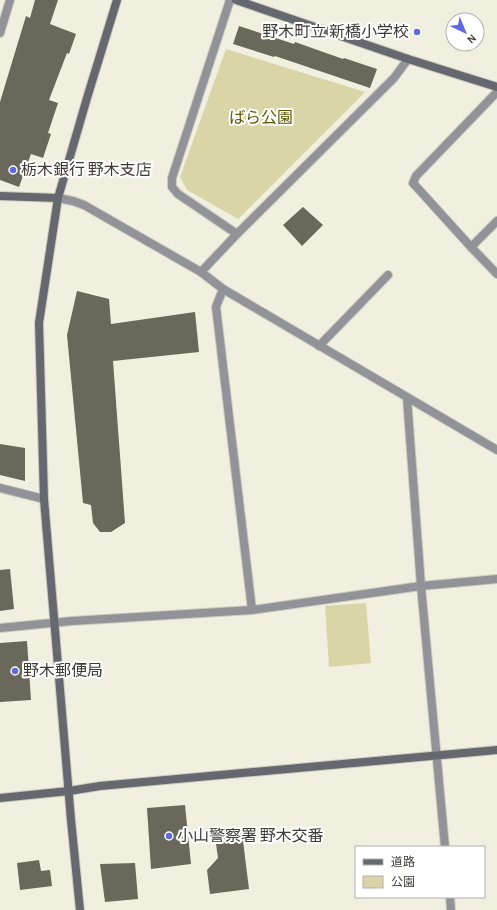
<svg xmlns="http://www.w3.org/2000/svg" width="497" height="910" viewBox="0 0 497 910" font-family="'Alegreya Sans','Noto Sans JP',sans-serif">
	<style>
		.green { fill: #d9d5a6 }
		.building { fill: #69685b }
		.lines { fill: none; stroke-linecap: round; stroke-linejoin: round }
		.street-casing { stroke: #cccbbe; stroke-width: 10 }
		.secondary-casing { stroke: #cccbbe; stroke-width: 10 }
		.street { stroke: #919399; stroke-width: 8 }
		.secondary { stroke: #666870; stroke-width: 8 }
		.poi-dot { fill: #5d6ae1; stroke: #fff; stroke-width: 1.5 }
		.labels { text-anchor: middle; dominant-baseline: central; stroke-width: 4; stroke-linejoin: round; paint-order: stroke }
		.poi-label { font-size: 16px; fill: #3d3c36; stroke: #fff; text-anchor: start }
		.park-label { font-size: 16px; fill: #5e5701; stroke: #fff }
	</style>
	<rect width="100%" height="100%" fill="#f0efe0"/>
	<!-- green -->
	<g class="green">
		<polygon points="226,49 365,92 238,219 187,190 180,177"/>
		<polygon points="366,603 371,663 329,667 325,606"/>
	</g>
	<!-- building -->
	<g class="building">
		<polygon points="35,0 58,0 50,24 76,34 69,54 67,53 49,100 58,103 48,133 51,134 43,158 31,154 19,187 0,180 0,102 26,16 30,18"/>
		<polygon points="239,26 294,44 295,42 343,59 344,58 377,69 370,88 275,56 274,57 233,44"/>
		<polygon points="303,207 323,225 302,246 283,225"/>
		<polygon points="77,291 109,299 111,324 195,312 199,352 113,361 125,523 111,532 100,532 93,523 91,505 83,503 67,335"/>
		<polygon points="0,444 25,448 25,481 0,475"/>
		<polygon points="10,569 14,609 0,611 0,570"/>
		<polygon points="27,641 31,700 0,702 0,643"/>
		<polygon points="185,805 191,864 151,869 147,808"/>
		<polygon points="242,833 249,889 210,894 207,870 218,858 215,837"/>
		<polygon points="39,860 41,871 50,870 52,886 20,890 17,863"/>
		<polygon points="135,863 138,899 105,902 100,864"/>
	</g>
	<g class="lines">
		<defs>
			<g id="street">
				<polyline points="230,0 172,178 172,187 178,194 237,234"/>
				<polyline points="0,33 10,0"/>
				<polyline points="497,92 416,176 413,183 471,247 497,274"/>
				<polyline points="58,198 73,201 84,205 201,272 223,289 497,450"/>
				<polyline points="471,247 497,221"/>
				<polyline points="201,272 237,234 394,78 408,59"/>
				<polyline points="223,289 216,307 252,610"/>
				<polyline points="319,346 388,275"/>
				<polyline points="407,398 421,586 445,847"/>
				<polyline points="0,488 44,499"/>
				<polyline points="0,628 72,621 252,610 421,586 497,579"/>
				<polyline points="450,897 451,910"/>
			</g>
			<g id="secondary">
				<polyline points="236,0 408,59 497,87"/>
				<polyline points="0,196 58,198"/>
				<polyline points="0,798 69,791 100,786 497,750"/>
				<polyline points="80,910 71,820 44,499 39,323 58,198 87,98 117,0"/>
			</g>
		</defs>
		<!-- street casing -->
		<use href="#street" class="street-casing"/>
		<!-- secondary casing -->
		<use href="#secondary" class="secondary-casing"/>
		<!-- street -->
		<use href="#street" class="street"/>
		<!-- secondary -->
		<use href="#secondary" class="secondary"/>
	</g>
	<!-- markers -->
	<g class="poi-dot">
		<circle cx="417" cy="32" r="4"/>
		<circle cx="13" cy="170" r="4"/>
		<circle cx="15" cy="671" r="4"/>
		<circle cx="169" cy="836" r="4"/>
	</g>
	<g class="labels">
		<!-- poi labels -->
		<g class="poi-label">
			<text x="409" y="32" text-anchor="end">野木町立 新橋小学校</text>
			<text x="21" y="170">栃木銀行 野木支店</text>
			<text x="23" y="671">野木郵便局</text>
			<text x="177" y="836">小山警察署 野木交番</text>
		</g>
		<!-- park labels -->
		<g class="park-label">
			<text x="261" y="118">ばら公園</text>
		</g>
	</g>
	<!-- legend -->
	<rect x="355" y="846" width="130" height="52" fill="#ffffff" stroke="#b1b1af"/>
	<rect x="363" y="859" width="20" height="6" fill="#666870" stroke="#b1b1af"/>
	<text x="391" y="866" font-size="12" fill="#3d3c36">道路</text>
	<rect x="363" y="876" width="20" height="12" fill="#d9d5a6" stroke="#b1b1af"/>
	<text x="391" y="886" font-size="12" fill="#3d3c36">公園</text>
	<!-- north arrow -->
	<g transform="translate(465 32) rotate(136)"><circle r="19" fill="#ffffff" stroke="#b1b1af"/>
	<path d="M0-3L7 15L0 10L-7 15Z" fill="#5d6ae1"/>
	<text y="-6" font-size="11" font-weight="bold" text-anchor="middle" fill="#3d3c36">N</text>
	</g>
</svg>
